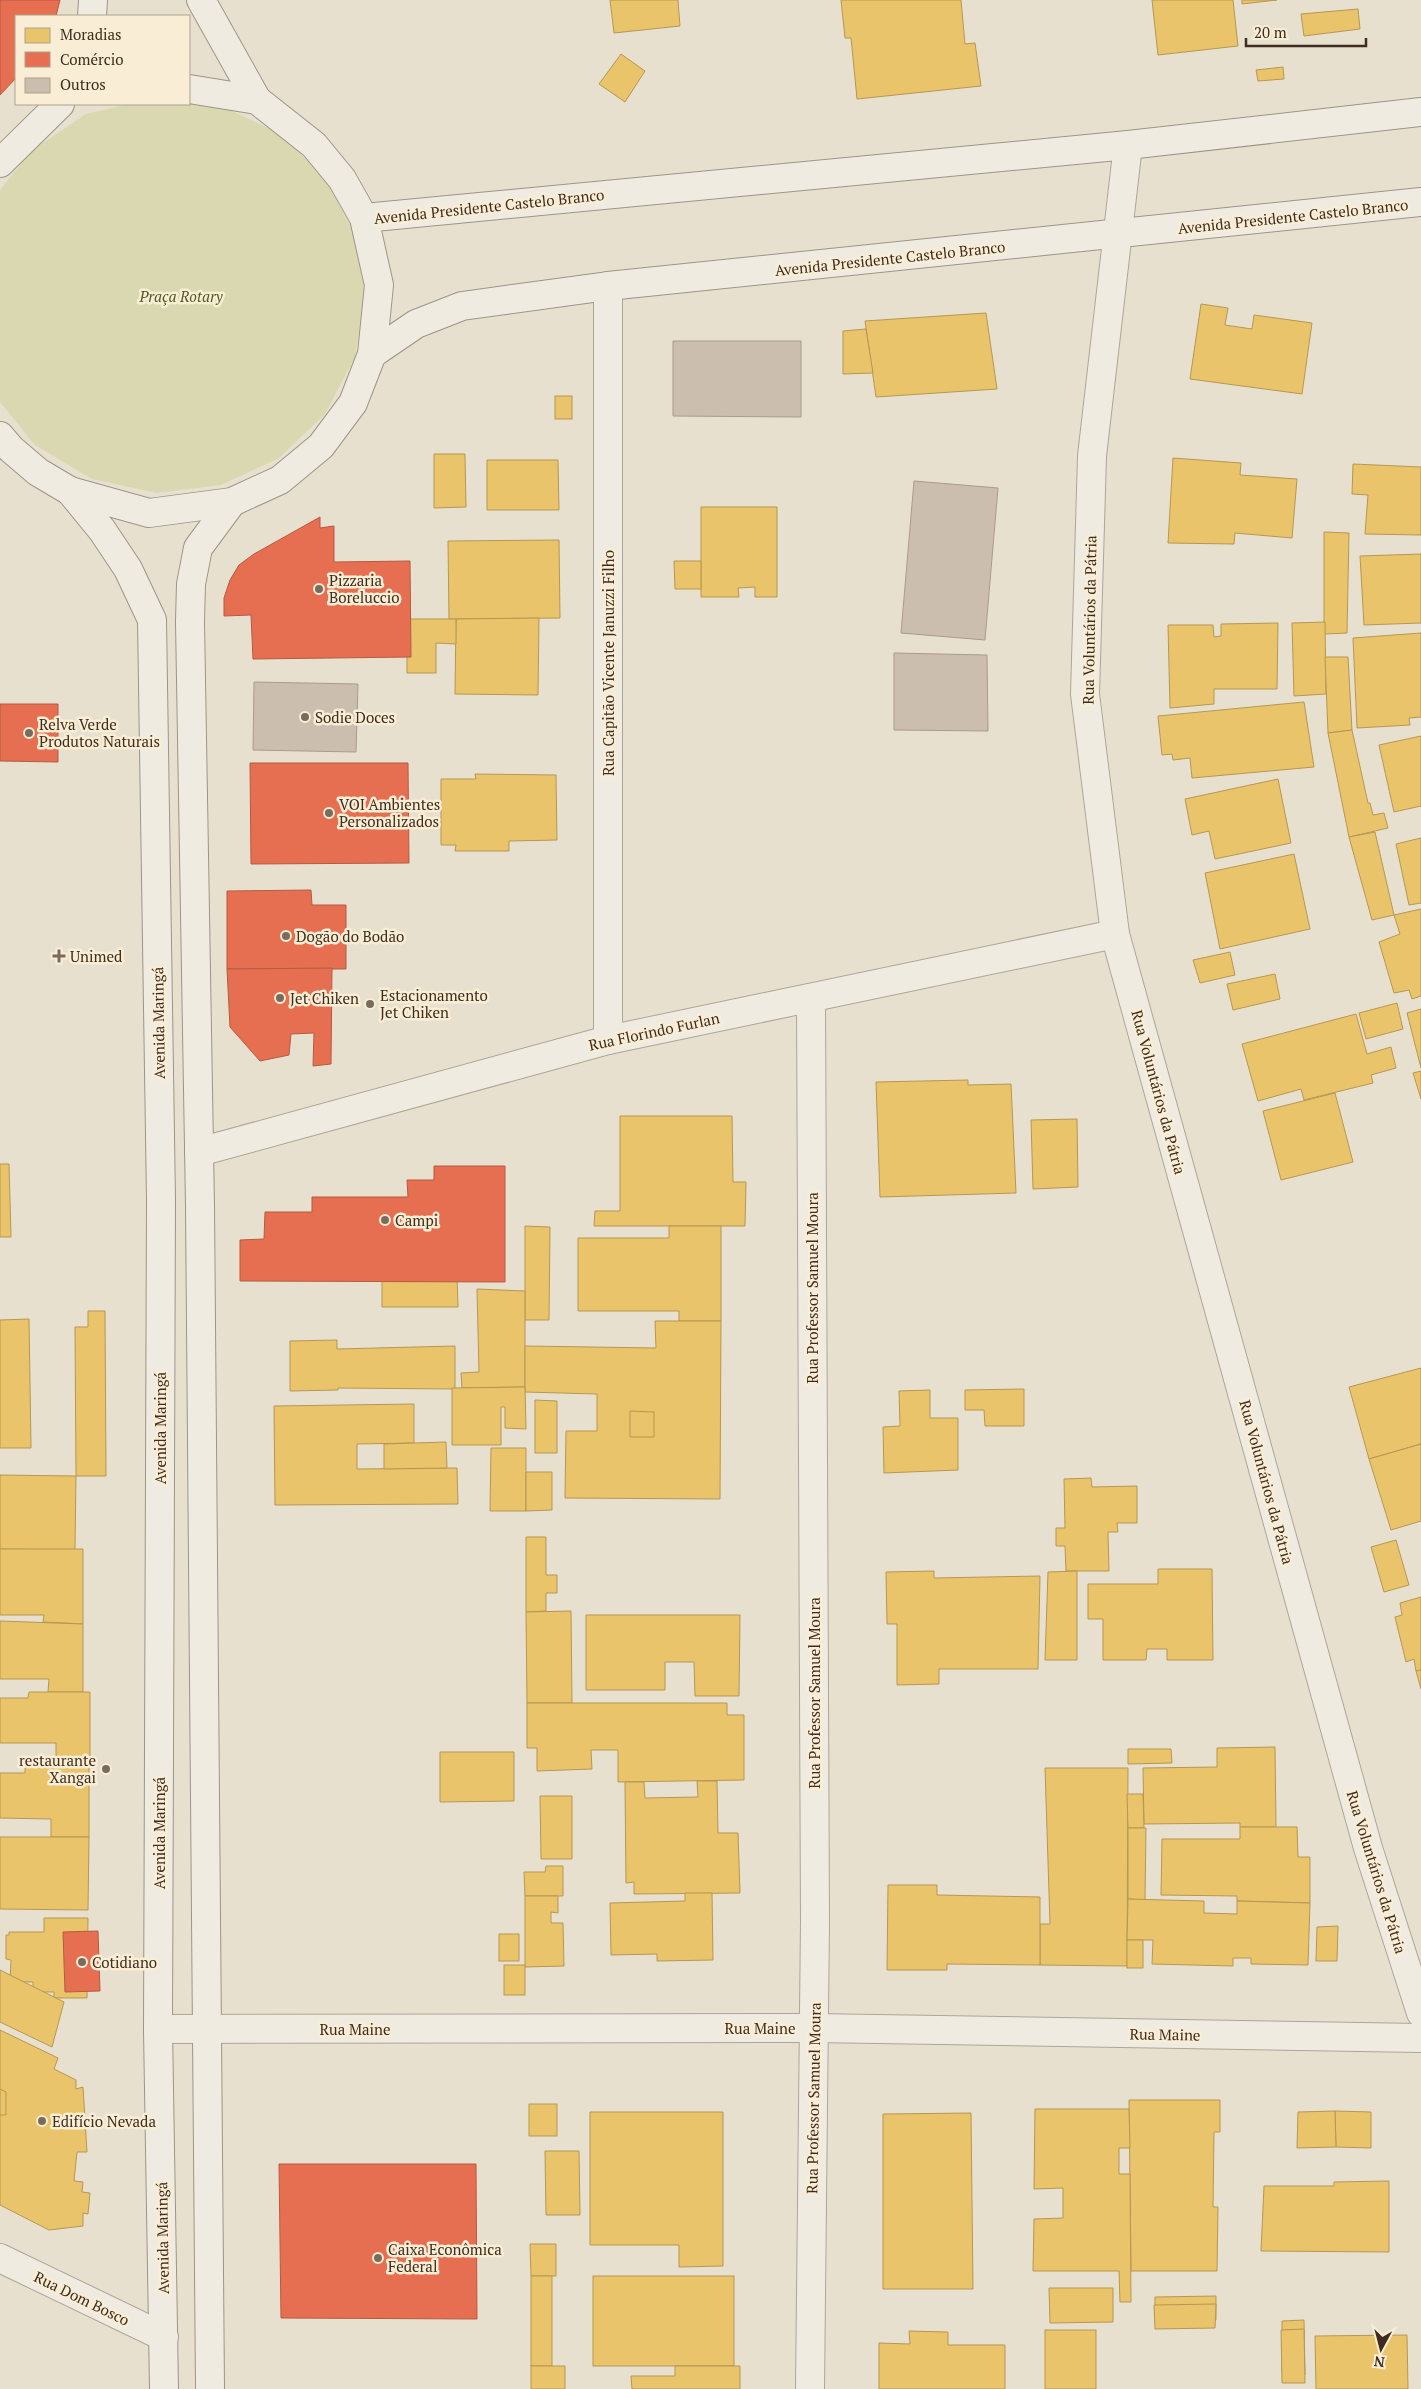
<svg xmlns="http://www.w3.org/2000/svg" width="1421" height="2389" font-family="'PT Serif',serif">
<rect width="100%" height="100%" fill="#e8e0ce"/>
<polygon fill="#d9d8b0" points="189,102 217,104 275,131 323,174 353,231 365,294 355,357 325,414 279,458 221,485 157,493 92,479 35,445 0,402 0,190 31,151 86,114 129,104 189,104"/>
<g fill="#e9c46a" stroke="#b69753">
<polygon points="610,0 678,0 680,26 614,33"/>
<polygon points="841,0 961,0 965,44 975,43 981,86 857,99 851,38 845,38"/>
<polygon points="1152,0 1233,0 1238,46 1158,55"/>
<polygon points="1242,0 1277,0 1242,4"/>
<polygon points="1358,9 1360,29 1304,36 1301,14"/>
<polygon points="621,54 645,71 625,102 599,84"/>
<polygon points="1283,67 1284,79 1258,81 1256,70"/>
<polygon points="1201,304 1228,308 1225,325 1252,329 1254,315 1312,323 1302,394 1190,379"/>
<polygon points="986,313 997,389 876,397 865,321"/>
<polygon points="866,329 873,373 843,374 843,331"/>
<rect x="555" y="396" width="17" height="23"/>
<polygon points="434,454 465,454 466,507 434,508"/>
<polygon points="1173,458 1241,463 1240,475 1297,479 1292,538 1235,533 1234,544 1168,543"/>
<polygon points="487,460 558,460 559,510 487,510"/>
<polygon points="1353,464 1421,467 1421,535 1365,534 1368,495 1352,494"/>
<polygon points="701,507 777,507 777,597 755,597 755,587 738,588 739,597 701,597"/>
<polygon points="1324,532 1349,533 1347,633 1324,634"/>
<polygon points="559,540 560,618 449,619 448,541"/>
<polygon points="1421,554 1421,623 1364,625 1360,556"/>
<polygon points="674,561 701,561 701,589 675,589"/>
<rect x="240" y="596" width="12" height="9"/>
<polygon points="539,618 538,695 455,694 456,619"/>
<polygon points="407,619 456,619 456,644 436,643 436,673 407,673"/>
<polygon points="1325,622 1326,694 1294,696 1292,623"/>
<polygon points="1278,623 1277,689 1214,689 1214,704 1170,708 1168,625 1213,625 1214,637 1221,636 1221,624"/>
<polygon points="1421,633 1421,717 1409,718 1410,725 1357,728 1353,638"/>
<polygon points="1325,657 1348,657 1352,730 1328,733"/>
<polygon points="1304,702 1314,767 1192,778 1190,758 1173,760 1172,754 1162,755 1158,716"/>
<polygon points="1352,730 1368,803 1370,803 1373,815 1384,813 1388,828 1349,837 1328,733"/>
<polygon points="1421,736 1421,806 1394,812 1379,745"/>
<polygon points="475,774 556,775 557,840 509,841 509,851 455,851 456,845 441,845 441,779 476,779"/>
<polygon points="1278,779 1291,843 1215,859 1209,831 1192,835 1185,799"/>
<polygon points="1375,832 1394,915 1372,920 1349,837"/>
<polygon points="1421,838 1421,903 1409,905 1396,844"/>
<polygon points="1294,854 1310,929 1220,949 1205,873"/>
<polygon points="1421,909 1421,996 1412,999 1409,990 1394,993 1379,942 1400,934 1394,915"/>
<polygon points="1230,952 1235,975 1200,983 1193,960"/>
<polygon points="1275,974 1280,999 1233,1010 1227,984"/>
<polygon points="1397,1003 1403,1029 1366,1039 1359,1013"/>
<polygon points="1421,1009 1421,1068 1407,1013"/>
<polygon points="1356,1014 1367,1054 1391,1047 1396,1068 1371,1075 1373,1083 1304,1100 1301,1089 1258,1101 1242,1044"/>
<polygon points="1421,1071 1421,1099 1413,1073"/>
<polygon points="968,1080 968,1085 1011,1084 1016,1193 880,1197 876,1082"/>
<polygon points="1335,1093 1353,1162 1281,1180 1263,1111"/>
<polygon points="620,1116 732,1116 733,1182 746,1182 745,1226 594,1226 595,1211 620,1211"/>
<polygon points="1077,1119 1078,1187 1033,1189 1031,1120"/>
<polygon points="0,1164 9,1164 11,1237 0,1237"/>
<polygon points="525,1226 550,1227 549,1320 525,1320"/>
<polygon points="669,1226 721,1226 721,1321 679,1321 679,1311 578,1311 578,1238 669,1238"/>
<polygon points="382,1274 457,1274 458,1307 382,1307"/>
<polygon points="477,1289 525,1291 525,1387 462,1388 461,1373 479,1372"/>
<polygon points="88,1311 105,1311 106,1476 76,1476 75,1327 88,1327"/>
<polygon points="29,1319 31,1448 0,1448 0,1320"/>
<polygon points="655,1321 721,1321 720,1499 565,1498 566,1431 597,1431 597,1394 525,1392 525,1346 656,1348"/>
<polygon points="337,1340 337,1349 455,1346 455,1389 338,1388 338,1390 290,1391 290,1341"/>
<polygon points="1421,1368 1421,1444 1369,1459 1349,1387"/>
<polygon points="525,1387 526,1429 505,1428 505,1407 501,1407 501,1445 452,1445 452,1388"/>
<polygon points="1024,1389 1024,1426 985,1426 984,1410 965,1410 965,1390"/>
<polygon points="930,1390 930,1418 958,1418 958,1470 884,1473 883,1427 900,1426 899,1391"/>
<polygon points="535,1400 557,1401 557,1453 535,1453"/>
<polygon points="414,1404 414,1443 357,1444 357,1469 457,1468 458,1504 275,1505 274,1406"/>
<polygon points="630,1411 654,1412 654,1437 630,1437"/>
<polygon points="446,1442 447,1468 384,1469 384,1444"/>
<polygon points="1421,1444 1421,1521 1391,1530 1369,1459"/>
<polygon points="491,1448 526,1448 526,1511 490,1511"/>
<polygon points="526,1472 552,1472 552,1510 526,1511"/>
<polygon points="0,1475 76,1476 75,1550 0,1549"/>
<polygon points="1091,1478 1092,1487 1137,1486 1137,1523 1117,1523 1118,1532 1108,1532 1109,1571 1066,1571 1065,1546 1056,1546 1056,1528 1065,1528 1064,1479"/>
<polygon points="526,1537 546,1537 546,1575 557,1575 557,1593 546,1593 546,1611 526,1612"/>
<polygon points="1396,1540 1409,1585 1384,1592 1371,1547"/>
<polygon points="0,1549 83,1549 83,1624 43,1622 44,1615 0,1615"/>
<polygon points="1158,1569 1212,1569 1213,1660 1167,1660 1167,1649 1147,1649 1146,1660 1103,1660 1103,1619 1088,1619 1088,1584 1158,1584"/>
<polygon points="934,1571 934,1578 1040,1576 1038,1669 939,1669 939,1684 897,1685 897,1624 887,1624 886,1572"/>
<polygon points="1077,1571 1077,1660 1045,1660 1048,1572"/>
<polygon points="1421,1597 1421,1670 1416,1671 1414,1659 1406,1662 1395,1617 1402,1615 1400,1603"/>
<polygon points="571,1611 572,1703 527,1703 526,1612"/>
<polygon points="586,1615 740,1615 739,1696 695,1696 694,1662 665,1662 665,1690 586,1690"/>
<polygon points="0,1621 83,1624 83,1692 48,1692 49,1679 0,1679"/>
<polygon points="1421,1670 1421,1689 1416,1671"/>
<polygon points="29,1692 90,1692 90,1763 56,1764 56,1743 0,1743 0,1698 28,1698"/>
<polygon points="527,1703 727,1703 727,1715 744,1715 744,1780 618,1782 618,1750 591,1750 592,1769 537,1771 537,1748 527,1748"/>
<polygon points="1275,1747 1276,1827 1240,1827 1240,1823 1144,1824 1143,1768 1217,1767 1217,1748"/>
<polygon points="1128,1749 1171,1749 1172,1763 1128,1764"/>
<polygon points="440,1752 514,1752 514,1801 440,1802"/>
<polygon points="89,1763 89,1837 51,1837 51,1819 0,1818 0,1773 25,1773 25,1765"/>
<polygon points="1045,1768 1128,1768 1127,1966 1040,1965 1040,1924 1050,1924"/>
<polygon points="697,1781 717,1781 718,1833 738,1833 740,1893 634,1894 634,1882 626,1883 625,1782 644,1782 645,1798 698,1797"/>
<polygon points="1127,1794 1143,1794 1144,1828 1128,1828"/>
<polygon points="540,1796 572,1796 572,1859 541,1859"/>
<polygon points="1240,1827 1297,1827 1298,1857 1310,1857 1310,1903 1237,1901 1237,1896 1161,1895 1162,1839 1240,1839"/>
<polygon points="1128,1828 1146,1828 1145,1900 1128,1899"/>
<polygon points="0,1837 89,1837 88,1910 0,1909"/>
<polygon points="546,1866 563,1866 563,1896 525,1896 524,1872 545,1872"/>
<polygon points="888,1885 937,1885 937,1895 1040,1897 1040,1965 947,1964 947,1970 887,1970"/>
<polygon points="685,1893 712,1893 713,1960 657,1961 657,1954 611,1955 610,1903 685,1901"/>
<polygon points="525,1896 558,1896 558,1913 551,1912 551,1923 563,1923 564,1966 525,1967"/>
<polygon points="1128,1899 1204,1901 1204,1913 1237,1914 1237,1901 1310,1903 1308,1965 1251,1964 1251,1958 1233,1958 1233,1966 1152,1964 1153,1940 1127,1940"/>
<polygon points="44,1918 88,1918 87,1998 54,1998 54,1992 33,1992 33,1982 10,1982 11,1960 6,1959 6,1935 9,1935 9,1932 44,1932"/>
<polygon points="1338,1926 1337,1961 1316,1961 1317,1927"/>
<rect x="499" y="1934" width="20" height="27"/>
<rect x="1127" y="1940" width="16" height="28"/>
<rect x="504" y="1965" width="21" height="30"/>
<polygon points="0,1970 64,2002 52,2047 0,2022"/>
<polygon points="0,2030 58,2058 54,2069 76,2080 76,2089 83,2087 87,2152 77,2152 74,2181 83,2182 82,2192 90,2193 88,2214 83,2213 83,2226 49,2230 0,2205"/>
<polygon points="0,2089 6,2092 6,2115 0,2115"/>
<polygon points="1129,2100 1220,2100 1220,2132 1214,2132 1213,2207 1218,2207 1217,2271 1131,2271"/>
<rect x="529" y="2104" width="28" height="32"/>
<polygon points="1035,2109 1129,2109 1130,2148 1119,2148 1119,2174 1130,2174 1131,2302 1120,2302 1119,2271 1033,2271 1034,2219 1063,2218 1063,2188 1034,2189"/>
<polygon points="1335,2111 1371,2112 1371,2148 1336,2147"/>
<polygon points="1335,2111 1336,2147 1297,2148 1298,2112"/>
<polygon points="590,2112 723,2112 723,2266 679,2267 679,2245 590,2245"/>
<polygon points="971,2113 973,2289 883,2289 883,2114"/>
<polygon points="545,2151 579,2151 580,2215 546,2215"/>
<polygon points="1389,2181 1389,2252 1261,2251 1264,2186 1334,2186 1334,2182"/>
<polygon points="530,2244 556,2244 556,2276 531,2276"/>
<rect x="531" y="2276" width="21" height="90"/>
<rect x="593" y="2276" width="141" height="90"/>
<polygon points="1049,2288 1113,2288 1113,2322 1050,2323"/>
<polygon points="1216,2296 1216,2320 1155,2320 1155,2297"/>
<polygon points="1216,2304 1215,2328 1155,2329 1154,2305"/>
<polygon points="1304,2320 1305,2375 1282,2371 1282,2321"/>
<polygon points="1304,2329 1305,2383 1282,2383 1281,2330"/>
<rect x="1045" y="2330" width="51" height="59"/>
<polygon points="909,2331 948,2332 948,2345 1005,2345 1005,2389 879,2389 879,2343 910,2344"/>
<polygon points="1407,2335 1408,2389 1316,2389 1315,2336"/>
<rect x="531" y="2366" width="34" height="23"/>
<polygon points="675,2366 740,2366 740,2389 632,2389 631,2376 675,2376"/>
</g>
<g fill="#e76f51" stroke="#b45b42">
<polygon points="0,0 60,0 56,16 16,16 16,78 0,95"/>
<polygon points="320,517 320,528 334,526 334,562 410,561 411,657 253,659 251,615 224,616 224,598 230,580 239,565 254,554"/>
<polygon points="0,704 58,704 58,762 0,761"/>
<polygon points="250,763 408,763 409,863 251,864"/>
<polygon points="311,890 312,905 346,905 346,969 227,969 227,891"/>
<polygon points="332,968 331,1064 313,1066 314,1033 291,1034 289,1055 260,1061 230,1027 227,969"/>
<polygon points="434,1166 505,1166 505,1282 240,1281 240,1240 264,1239 265,1212 312,1212 312,1197 408,1197 407,1180 434,1180"/>
<polygon points="98,1931 100,1991 65,1992 63,1932"/>
<polygon points="279,2164 476,2164 477,2319 281,2318"/>
</g>
<g fill="#ccbeaf" stroke="#a99b8d">
<polygon points="673,341 801,341 801,417 673,416"/>
<polygon points="914,481 998,488 985,640 901,633"/>
<polygon points="894,653 987,655 988,731 894,730"/>
<polygon points="254,682 358,684 356,752 253,750"/>
</g>
<g fill="none" stroke-linecap="round" stroke-linejoin="round">
<defs>
<g id="minor">
<polyline points="1128,145 1092,456 1085,694 1115,934 1368,1848 1421,2013"/>
<polyline points="608,1040 608,286"/>
<polyline points="199,1152 608,1040 1115,934"/>
<polyline points="158,2029 813,2028 1421,2038"/>
<polyline points="0,2258 164,2337"/>
<polyline points="810,2389 815,1921 811,998"/>
</g>
<g id="secondary">
<polyline points="201,0 257,100"/>
<polyline points="92,16 93,0"/>
<polyline points="0,163 60,104"/>
<polyline points="364,218 1128,145 1421,112"/>
<polyline points="372,354 416,324 462,306 608,286 1421,202"/>
<polyline points="0,436 11,449 38,472 70,491 149,513 232,502 280,480 321,446 353,403 372,354 379,285 364,218 342,179 314,145 257,100 189,89"/>
<polyline points="70,491 102,530 128,569 152,620 161,1200 158,2029 164,2389"/>
<polyline points="210,2389 200,1206 190,621 191,584 198,548 232,502"/>
</g>
</defs>
<use href="#minor" stroke="#ada597" stroke-width="30"/>
<use href="#secondary" stroke="#9d9487" stroke-width="30"/>
<use href="#minor" stroke="#f0ebe1" stroke-width="28"/>
<use href="#secondary" stroke="#f0ebe1" stroke-width="28"/>
</g>
<g fill="#7a6c5c" stroke="#f9eed5" stroke-width="2">
<circle cx="319" cy="589" r="5"/>
<circle cx="305" cy="717" r="5"/>
<circle cx="29" cy="733" r="5"/>
<circle cx="329" cy="813" r="5"/>
<circle cx="286" cy="936" r="5"/>
<path d="M56.5 948.5h5v5h5v5h-5v5h-5v-5h-5v-5h5z"/>
<circle cx="280" cy="998" r="5"/>
<circle cx="370" cy="1004" r="5"/>
<circle cx="385" cy="1220" r="5"/>
<circle cx="106" cy="1769" r="5"/>
<circle cx="82" cy="1962" r="5"/>
<circle cx="42" cy="2121" r="5"/>
<circle cx="378" cy="2258" r="5"/>
</g>
<g text-anchor="middle" dominant-baseline="central" stroke-width="5" stroke-linejoin="round" paint-order="stroke">
<g font-size="15" fill="#3e2d1e" stroke="#f9eed5">
<text transform="translate(489 206) rotate(-6)">Avenida Presidente Castelo Branco</text>
<text transform="translate(1293 216) rotate(-6)">Avenida Presidente Castelo Branco</text>
<text transform="translate(890 258) rotate(-6)">Avenida Presidente Castelo Branco</text>
<text transform="translate(1089 620) rotate(-89)">Rua Voluntários da Pátria</text>
<text transform="translate(608 663) rotate(-90)">Rua Capitão Vicente Januzzi Filho</text>
<text transform="translate(158 1023) rotate(-91)">Avenida Maringá</text>
<text transform="translate(654 1031) rotate(-12)">Rua Florindo Furlan</text>
<text transform="translate(1159 1092) rotate(75)">Rua Voluntários da Pátria</text>
<text transform="translate(812 1288) rotate(-90)">Rua Professor Samuel Moura</text>
<text transform="translate(160 1428) rotate(-90)">Avenida Maringá</text>
<text transform="translate(1267 1482) rotate(75)">Rua Voluntários da Pátria</text>
<text transform="translate(814 1693) rotate(-90)">Rua Professor Samuel Moura</text>
<text transform="translate(159 1833) rotate(-90)">Avenida Maringá</text>
<text transform="translate(1377 1872) rotate(73)">Rua Voluntários da Pátria</text>
<text x="760" y="2028">Rua Maine</text>
<text x="355" y="2029">Rua Maine</text>
<text transform="translate(1165 2034) rotate(1)">Rua Maine</text>
<text transform="translate(813 2098) rotate(-89)">Rua Professor Samuel Moura</text>
<text transform="translate(162 2238) rotate(-91)">Avenida Maringá</text>
<text transform="translate(82 2298) rotate(26)">Rua Dom Bosco</text>
</g>
<g font-size="15" font-style="italic" fill="#4f5c22" stroke="#f9eed5">
<text x="181" y="296">Praça Rotary</text>
</g>
<g font-size="15" fill="#3e2d1e" stroke="#f9eed5" text-anchor="start">
<text x="329" y="580">Pizzaria<tspan x="329" dy="17">Boreluccio</tspan></text>
<text x="315" y="717">Sodie Doces</text>
<text x="39" y="724">Relva Verde<tspan x="39" dy="17">Produtos Naturais</tspan></text>
<text x="339" y="804">VOI Ambientes<tspan x="339" dy="17">Personalizados</tspan></text>
<text x="296" y="936">Dogão do Bodão</text>
<text x="70" y="956">Unimed</text>
<text x="380" y="995">Estacionamento<tspan x="380" dy="17">Jet Chiken</tspan></text>
<text x="290" y="998">Jet Chiken</text>
<text x="395" y="1220">Campi</text>
<text x="96" y="1760" text-anchor="end">restaurante<tspan x="96" dy="17">Xangai</tspan></text>
<text x="92" y="1962">Cotidiano</text>
<text x="52" y="2121">Edifício Nevada</text>
<text x="388" y="2249">Caixa Econômica<tspan x="388" dy="17">Federal</tspan></text>
</g>
</g>
<rect x="15" y="15" width="175" height="90" fill="#f9eed5" stroke="#aea18c"/>
<rect x="25" y="28" width="25" height="15" fill="#e9c46a" stroke="#aea18c"/>
<text x="60" y="40" font-size="15" fill="#3e2d1e">Moradias</text>
<rect x="25" y="52" width="25" height="15" fill="#e76f51" stroke="#aea18c"/>
<text x="60" y="65" font-size="15" fill="#3e2d1e">Comércio</text>
<rect x="25" y="78" width="25" height="15" fill="#ccbeaf" stroke="#aea18c"/>
<text x="60" y="90" font-size="15" fill="#3e2d1e">Outros</text>
<g transform="translate(1381 2349) rotate(187)" stroke="#f9eed5" stroke-width="4" paint-order="stroke">
<path d="M0-4L9 19L0 12L-9 19Z" fill="#3e2d1e"/>
<text y="-8" font-size="14" font-weight="bold" text-anchor="middle" fill="#3e2d1e">N</text>
</g>
<path d="M1246 38v8h120v-8" fill="none" stroke="#3e2d1e" stroke-width="2.5"/>
<text x="1254" y="38" font-size="15" fill="#3e2d1e" stroke="#f9eed5" stroke-width="4" paint-order="stroke">20 m</text>
</svg>
